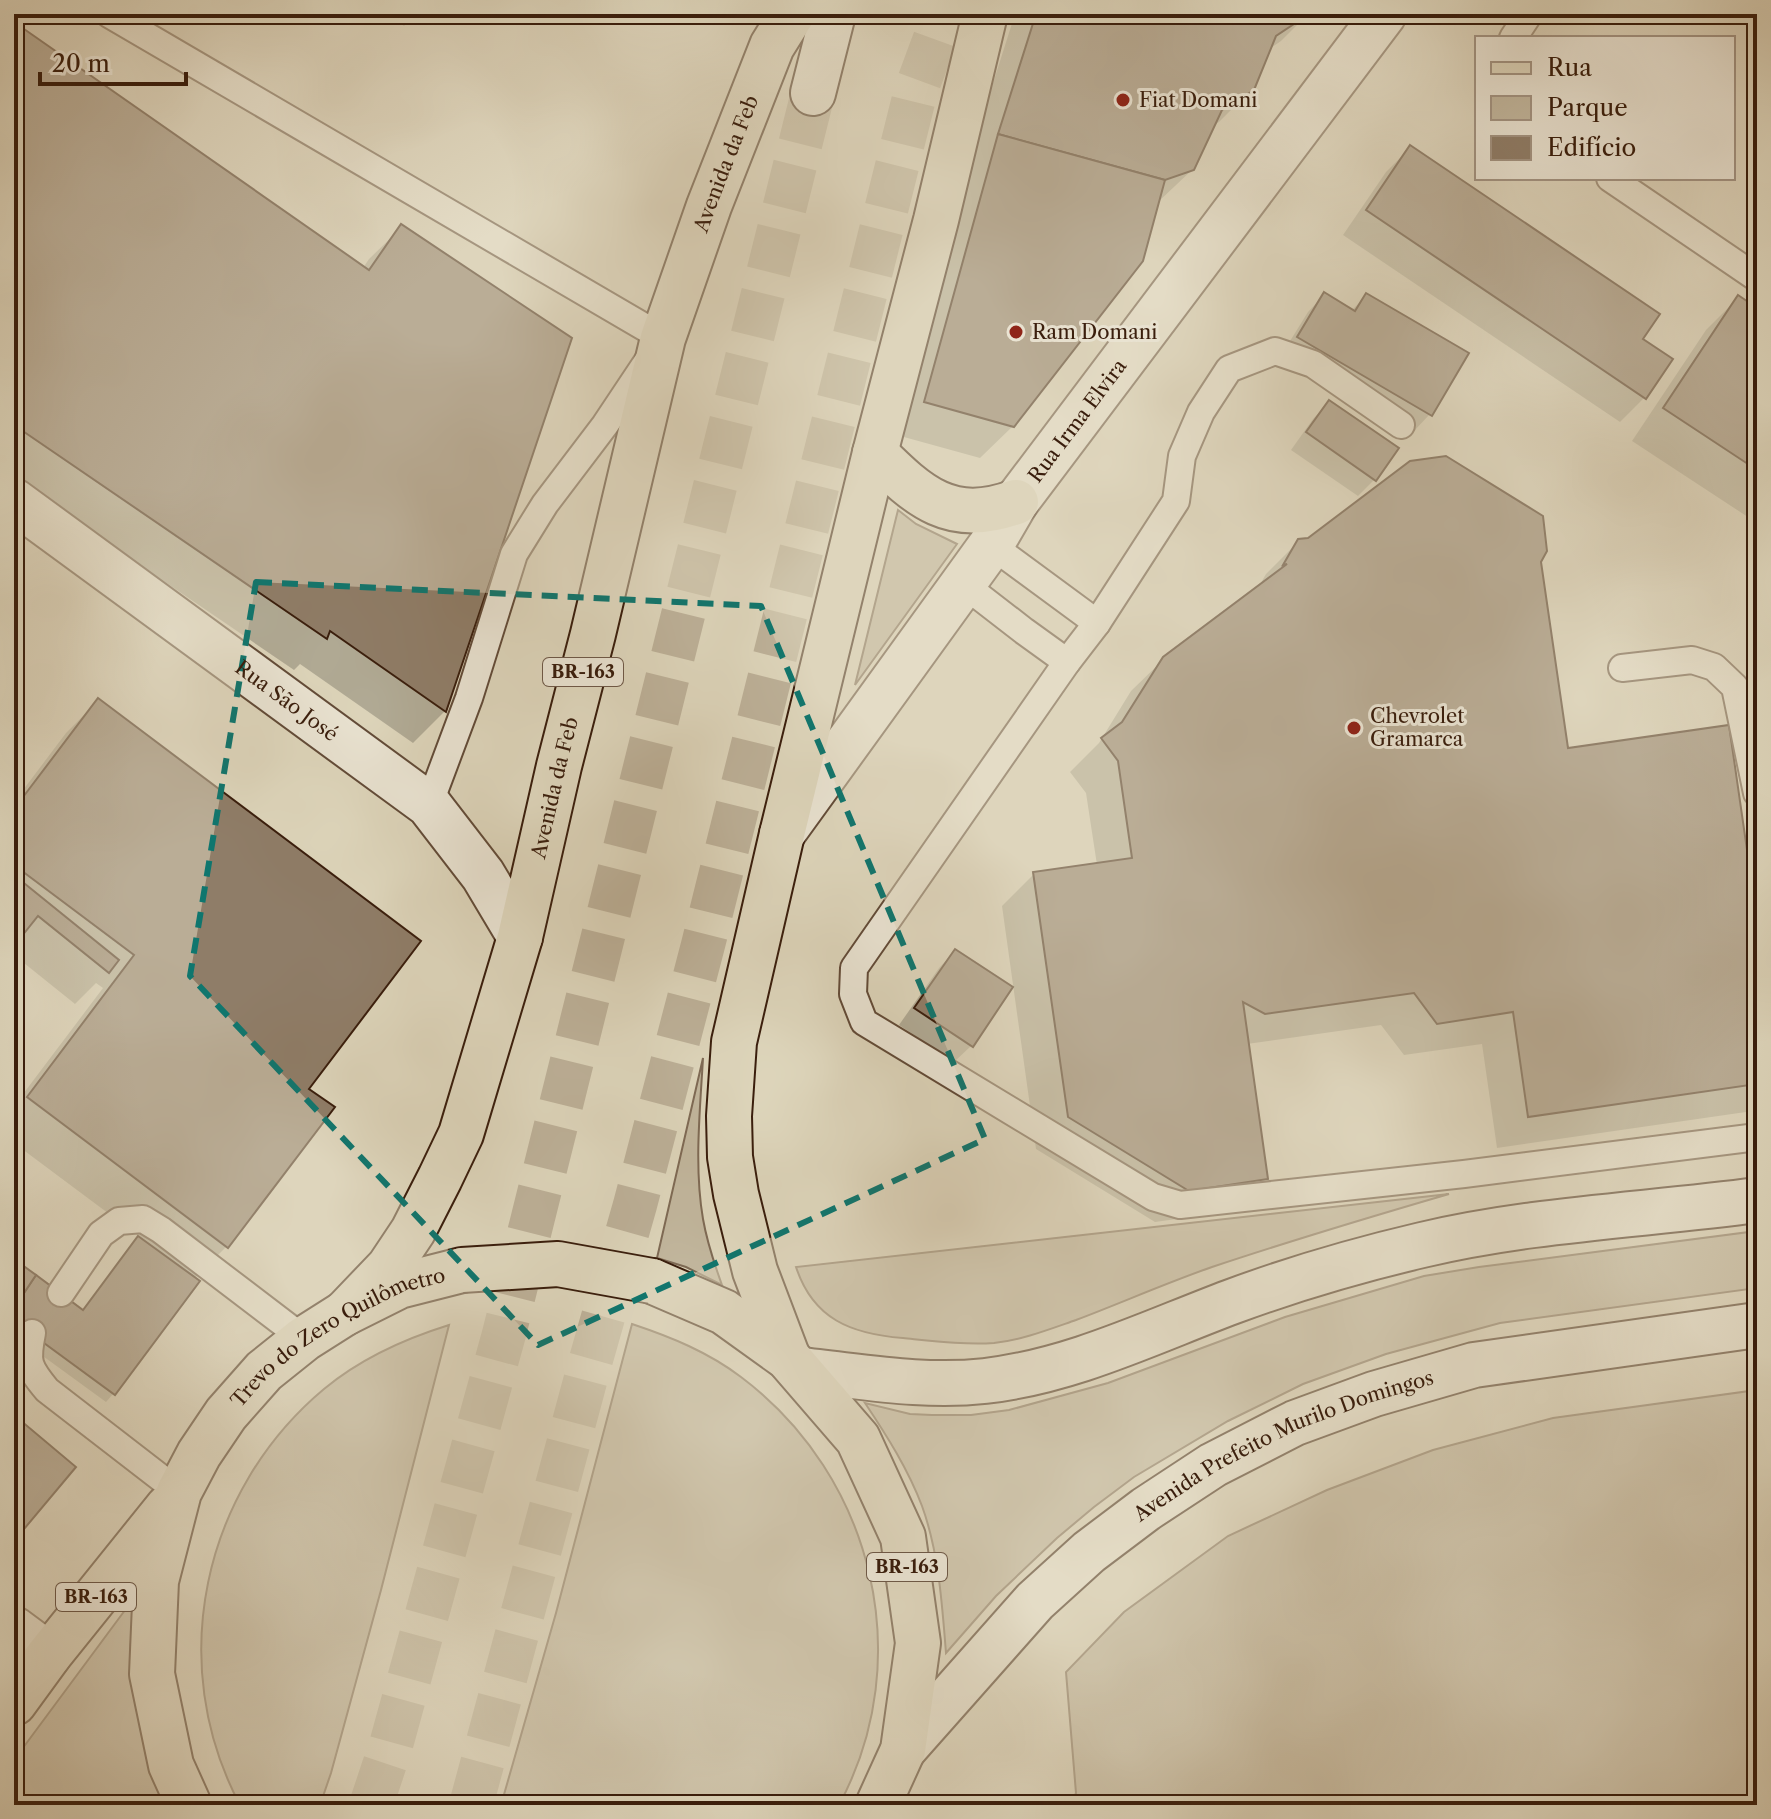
<svg xmlns="http://www.w3.org/2000/svg" width="1771" height="1819" font-family="'Libre Caslon Text',serif">
<rect width="100%" height="100%" fill="#ded6bc"/>
<filter id="stains"><feTurbulence type="fractalNoise" baseFrequency=".0025" numOctaves="4"/><feColorMatrix values="0 0 0 0 .2 0 0 0 0 .09 0 0 0 0 .02 0 0 0 .5 -.17"/></filter>
<radialGradient id="worn" r=".72"><stop offset=".6" stop-color="#630" stop-opacity="0"/><stop offset="1" stop-color="#630" stop-opacity=".3"/></radialGradient>
<g fill="#c2b79e" stroke="#7e6a55" stroke-width="2">
<polygon points="898,510 916,524 957,544 855,685"/>
<path d="M703,1058c-3,53 -9,109 0,161 4,23 11,44 19,66l-36,-18 -29,-9z"/>
<path d="M1449,1194c-79,23 -159,47 -237,73 -46,16 -91,36 -136,53 -26,9 -54,20 -82,23 -29,2 -61,-2 -91,-5 -52,-4 -90,-19 -107,-71z"/>
<path d="M1757,1231v57l-257,35 -114,31 -83,30 -75,37 -94,56 -40,30 -37,31 -61,58 -50,57c-4,-49 -7,-100 -24,-147 -14,-37 -35,-70 -57,-103l45,11 22,1h39l38,-5 99,-27 177,-66 139,-41 55,-9z"/>
<path d="M632,1324c39,13 76,28 109,53 132,99 177,281 98,428h-338l55,-192z"/>
<path d="M449,1325l-68,265 -50,183 -11,32h-80c-75,-141 -38,-314 84,-416 36,-30 80,-50 125,-64z"/>
<polygon points="1757,1390 1757,1805 1071,1805 1076,1793 1066,1672 1124,1612 1228,1536 1327,1490 1433,1450 1553,1418"/>
<polygon points="134,1598 130,1654 135,1695 167,1805 14,1805 14,1760"/>
</g>
<g fill="#0003">
<polygon points="388,14 417,14 404,26"/>
<polygon points="1015,14 1308,14 1281,41 1268,50 1252,89 1219,122 1212,126 1193,169 1157,203 1013,426 980,458 893,434 966,168"/>
<polygon points="14,25 363,268 369,259 402,227 445,711 413,743 300,664 294,670 14,479"/>
<polygon points="1410,148 1640,339 1645,397 1620,422 1343,235 1386,172"/>
<polygon points="1324,295 1351,311 1366,296 1430,414 1414,431 1282,354 1308,312"/>
<polygon points="1738,298 1757,310 1757,523 1632,441 1706,330"/>
<polygon points="1329,402 1374,480 1358,496 1291,450 1313,419"/>
<polygon points="1299,541 1539,562 1566,750 1757,933 1757,1101 1746,1112 1497,1148 1482,1044 1404,1055 1381,1025 1247,1044 1266,1179 1234,1211 1155,1222 1036,1149 1002,906 1034,874 1097,865 1086,793 1070,772 1099,743 1131,691 1165,658 1258,588 1266,574"/>
<polygon points="98,701 306,1089 227,1246 194,1279 113,1394 106,1402 14,1335 14,1261 82,1311 140,1237 14,1143 14,1106 103,988 96,983 75,1004 14,955 14,802 66,733"/>
<polygon points="955,951 971,1046 954,1062 899,1025 939,968"/>
</g>
<g fill="#8f7d68" stroke="#391d0c" stroke-width="2">
<polygon points="1036,14 1309,14 1276,36 1254,90 1222,110 1194,170 1165,180 998,134"/>
<polygon points="14,22 369,270 401,224 572,338 446,712 330,631 327,639 14,425"/>
<polygon points="998,134 1165,180 1143,261 1014,427 924,402"/>
<polygon points="1410,145 1660,314 1643,339 1673,359 1646,399 1366,210"/>
<polygon points="1324,292 1355,311 1366,293 1469,353 1432,416 1297,337"/>
<polygon points="1738,295 1757,308 1757,470 1663,408"/>
<polygon points="1329,400 1399,448 1376,481 1306,432"/>
<polygon points="1446,456 1543,516 1547,551 1541,562 1568,748 1729,725 1757,919 1757,1084 1528,1117 1513,1012 1437,1024 1414,993 1265,1014 1243,1002 1268,1179 1189,1191 1068,1117 1033,872 1132,858 1118,761 1101,738 1122,722 1163,657 1287,564 1283,565 1298,539 1308,538 1410,461"/>
<polygon points="98,698 421,941 309,1089 335,1107 228,1248 27,1097 134,955 14,865 14,809"/>
<polygon points="14,875 119,960 109,973 38,916 14,946"/>
<polygon points="955,949 1013,987 973,1047 914,1008"/>
<polygon points="138,1236 200,1281 115,1395 14,1321 14,1308 36,1275 83,1310"/>
<polygon points="14,1259 36,1275 14,1308"/>
<polygon points="14,1415 76,1467 14,1541"/>
</g>
<g fill="none" stroke-linecap="round" stroke-linejoin="round">
<g stroke="#bdb199" stroke-width="44" stroke-dasharray="44 22" stroke-linecap="butt">
<polyline points="371,1805 391,1745 504,1334 813,93"/>
<polyline points="471,1805 590,1363 635,1205 703,945 916,90 944,14"/>
</g>
<defs>
<g id="lane">
<polyline points="109,14 663,338 605,425 545,504 514,554 469,698 429,805"/>
<polyline points="1513,38 1529,14"/>
<polyline points="1610,178 1757,278"/>
<polyline points="1401,425 1313,364 1275,351 1229,369 1201,412 1182,456 1176,501 1097,623 1067,662 854,968 853,994 864,1022 1153,1197 1180,1205 1464,1174 1757,1137"/>
<polyline points="991,545 1097,623"/>
<polyline points="962,583 1024,631 1067,662"/>
<polyline points="1622,668 1692,660 1714,667 1735,687 1757,793"/>
<polyline points="61,1293 101,1234 119,1221 143,1219 161,1230 304,1339"/>
<path d="M32,1333c-6,29 -4,34 15,57l132,102"/>
</g>
<g id="street">
<path id="s1" d="M14,501l415,304 54,70 37,62"/>
<path id="s2" d="M782,834l209,-289 25,-43 368,-488"/>
<polyline points="14,1629 49,1655"/>
</g>
<g id="secondary">
<polyline points="813,93 833,14"/>
<path d="M799,1370c62,6 123,18 186,11 87,-10 166,-49 246,-79 62,-23 127,-42 191,-57 110,-26 223,-30 335,-45"/>
<path id="s3" d="M903,1750l132,-149 54,-49 57,-43 67,-44 82,-42 79,-29 100,-29 283,-40"/>
</g>
<g id="primary">
<path d="M875,453c44,44 76,73 141,49"/>
<polyline points="652,1281 724,1312 788,1358 858,1439 903,1537 918,1643 903,1750 878,1805"/>
<path id="s4" d="M345,1313l44,-46 24,-36 27,-53 21,-44 59,-197 39,-171 34,-132 70,-296 46,-132 63,-160 20,-32"/>
<polyline points="788,1358 755,1271 736,1194 730,1157 729,1116 734,1042 782,834 875,453 936,220 985,14"/>
<polyline points="14,1703 49,1655 168,1507"/>
<path id="s5" d="M189,1805l-18,-40 -19,-91 4,-93 23,-89 20,-38 27,-40 38,-43 40,-32 41,-26 54,-27 63,-16"/>
</g>
</defs>
<use href="#lane" stroke="#624b38" stroke-width="30"/>
<use href="#street" stroke="#624b38" stroke-width="48"/>
<use href="#secondary" stroke="#391d0c" stroke-width="48"/>
<use href="#primary" stroke="#391d0c" stroke-width="48"/>
<use href="#lane" stroke="#eae4d3" stroke-width="26"/>
<use href="#street" stroke="#eae4d3" stroke-width="44"/>
<use href="#secondary" stroke="#eae4d3" stroke-width="44"/>
<use href="#primary" stroke="#ded6bc" stroke-width="44"/>
<defs>
<polyline id="primary-bridge" points="462,1270 558,1264 652,1281"/>
</defs>
<use href="#primary-bridge" stroke="#391d0c" stroke-width="48" stroke-linecap="butt"/>
<use href="#primary-bridge" stroke="#ded6bc" stroke-width="44"/>
</g>
<path d="M0 0H1771V1819H0ZM256,582l505,24 224,533 -447,206 -348,-369z" fill="#ded6bc" fill-opacity=".55" fill-rule="evenodd"/>
<path fill="none" stroke="#0f766e" stroke-width="6" stroke-dasharray="16 10" stroke-linejoin="round" d="M256,582l505,24 224,533 -447,206 -348,-369z"/>
<g fill="#8f2418" stroke="#eae4d3" stroke-width="3">
<circle cx="1123" cy="100" r="8"/>
<circle cx="1016" cy="332" r="8"/>
<circle cx="1354" cy="728" r="8"/>
</g>
<g text-anchor="middle" dominant-baseline="central" stroke-width="6" stroke-linejoin="round" paint-order="stroke">
<g fill="#eae4d3" stroke="#6e5948" stroke-width="2">
<rect x="543" y="658" width="80" height="28" rx="6"/>
<rect x="867" y="1553" width="80" height="28" rx="6"/>
<rect x="56" y="1583" width="80" height="28" rx="6"/>
</g>
<g font-size="18" font-weight="bold" fill="#391d0c">
<text x="583" y="672">BR-163</text>
<text x="907" y="1567">BR-163</text>
<text x="96" y="1597">BR-163</text>
</g>
<g font-size="20" fill="#391d0c" stroke="#eae4d3" text-anchor="start">
<text x="1139" y="100">Fiat Domani</text>
<text x="1032" y="332">Ram Domani</text>
<text x="1370" y="716">Chevrolet<tspan x="1370" dy="23">Gramarca</tspan></text>
</g>
<g font-size="20" fill="#391d0c" stroke="#eae4d3">
<text stroke="none"><textPath href="#s4" startOffset="1222">Avenida da Feb</textPath></text>
<text stroke="none"><textPath href="#s2" startOffset="508">Rua Irma Elvira</textPath></text>
<text stroke="none"><textPath href="#s1" startOffset="338">Rua São José</textPath></text>
<text stroke="none"><textPath href="#s4" startOffset="574">Avenida da Feb</textPath></text>
<text stroke="none"><textPath href="#s5" startOffset="552">Trevo do Zero Quilômetro</textPath></text>
<text stroke="none"><textPath href="#s3" startOffset="496">Avenida Prefeito Murilo Domingos</textPath></text>
</g>
</g>
<rect width="1771" height="1819" fill="none" stroke="#ded6bc" stroke-width="48"/>
<rect x="16" y="16" width="1739" height="1787" fill="none" stroke="#391d0c" stroke-width="4"/>
<rect x="24" y="24" width="1723" height="1771" fill="none" stroke="#391d0c" stroke-width="2"/>
<rect x="1475" y="36" width="260" height="144" fill="#eae4d3" stroke="#a39483" stroke-width="2"/>
<rect x="1491" y="62" width="40" height="12" fill="#ded6bc" stroke="#a39483" stroke-width="2"/>
<text x="1547" y="76" font-size="24" fill="#391d0c">Rua</text>
<rect x="1491" y="96" width="40" height="24" fill="#c2b79e" stroke="#a39483" stroke-width="2"/>
<text x="1547" y="116" font-size="24" fill="#391d0c">Parque</text>
<rect x="1491" y="136" width="40" height="24" fill="#8f7d68" stroke="#a39483" stroke-width="2"/>
<text x="1547" y="156" font-size="24" fill="#391d0c">Edifício</text>
<path d="M40 72v12h146v-12" fill="none" stroke="#391d0c" stroke-width="4"/>
<text x="52" y="72" font-size="24" fill="#391d0c" stroke="#eae4d3" stroke-width="6" paint-order="stroke">20 m</text>
<rect width="100%" height="100%" filter="url(#stains)"/>
<rect width="100%" height="100%" fill="url(#worn)"/>
</svg>
